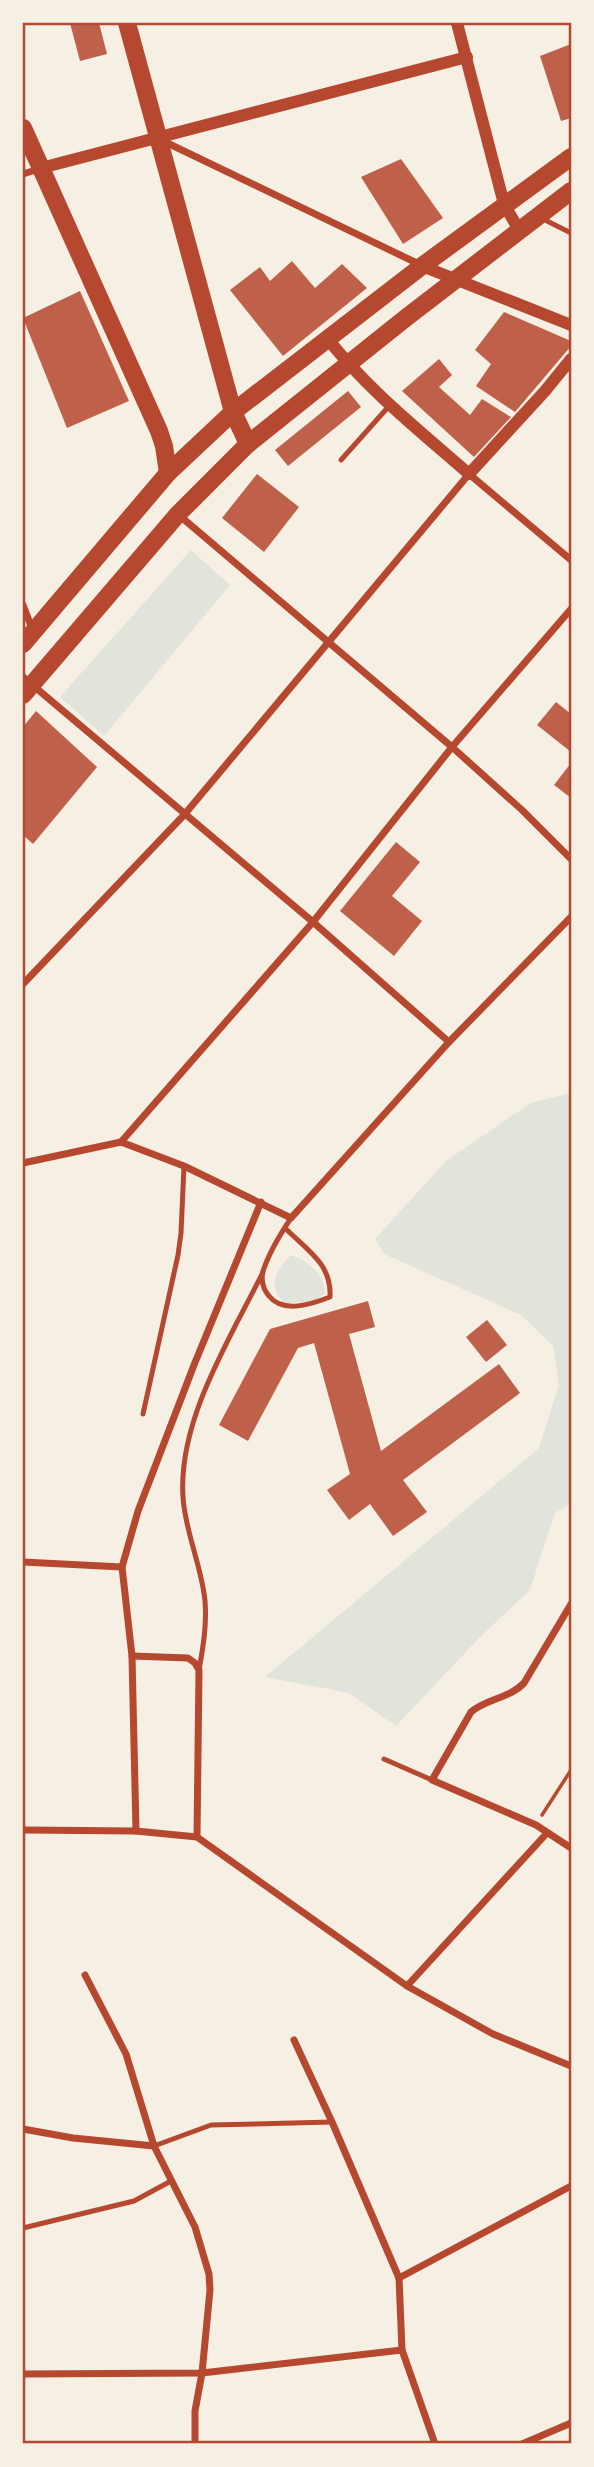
<svg xmlns="http://www.w3.org/2000/svg" width="594" height="2467" font-family="'PT Sans Narrow',sans-serif">
<rect width="100%" height="100%" fill="#f6efe4"/>
<g fill="#e2e4dc">
<polygon points="191,550 230,585 104,736 60,697"/>
<polygon points="571,1093 571,1503 555,1513 530,1590 480,1637 396,1726 349,1693 265,1677 539,1448 559,1384 553,1346 521,1315 384,1254 375,1239 447,1160 531,1103"/>
<path d="M291,1255c16,5 35,21 34,39l-14,8 -26,1c-19,-16 -9,-33 6,-48z"/>
</g>
<g fill="#bf614a">
<polygon points="70,23 99,23 107,54 80,61"/>
<polygon points="571,44 571,118 561,121 540,56"/>
<polygon points="401,159 443,218 403,244 361,177"/>
<polygon points="292,261 315,288 342,264 367,288 283,356 230,290 260,267 270,281"/>
<polygon points="80,291 129,401 67,428 23,318"/>
<polygon points="504,312 571,341 571,346 515,412 476,386 491,364 475,350"/>
<polygon points="439,359 452,375 439,387 470,415 482,399 511,417 474,457 402,391"/>
<polygon points="348,391 361,407 288,466 275,450"/>
<polygon points="257,474 299,507 264,552 222,518"/>
<polygon points="556,702 571,714 571,752 537,725"/>
<polygon points="36,711 97,767 33,844 23,835 23,727"/>
<polygon points="571,763 571,798 554,785"/>
<polygon points="396,842 420,862 392,896 422,921 394,956 340,911"/>
<polygon points="368,1301 375,1327 349,1334 381,1451 499,1364 520,1393 403,1480 427,1512 393,1536 370,1504 349,1520 327,1490 350,1474 314,1343 298,1348 248,1441 219,1425 270,1329"/>
<polygon points="487,1320 507,1345 486,1362 466,1337"/>
</g>
<g fill="none" stroke-linecap="round" stroke-linejoin="round">
<polyline stroke="#b5482f" stroke-width="3.5" points="542,1815 571,1770"/>
<g stroke="#b5482f" stroke-width="5">
<polyline points="543,219 571,233"/>
<polyline points="341,460 390,405"/>
<path d="M285,1228c22,22 47,36 45,69 -18,7 -47,17 -61,-1 -6,-7 -8,-16 -6,-25 6,-18 18,-38 28,-53"/>
<polyline points="143,1414 178,1255 181,1233 184,1166"/>
<path d="M199,1670c4,-22 8,-46 6,-69 -3,-34 -20,-69 -22,-104 -5,-77 47,-158 80,-225"/>
<polyline points="384,1759 432,1780"/>
<polyline points="154,2146 211,2125 332,2122"/>
<polyline points="23,2228 134,2201 171,2181"/>
</g>
<g stroke="#b5482f" stroke-width="7">
<polyline points="161,140 421,265"/>
<polyline points="23,174 39,169"/>
<polyline points="180,516 452,747 522,810 571,859"/>
<polyline points="23,605 33,631"/>
<polyline points="23,677 313,922 449,1042"/>
<polyline points="23,984 184,815 469,474 571,560"/>
<polyline points="121,1142 313,922 452,747 571,609"/>
<polyline points="23,1163 121,1142 184,1166 291,1218 449,1042 571,917"/>
<polyline points="23,1562 122,1567"/>
<path d="M571,1604l-47,79c-14,15 -38,16 -53,29l-39,68 104,45 35,23"/>
<polyline points="132,1656 188,1658 195,1663 199,1670 197,1837"/>
<polyline points="23,1830 136,1831 197,1837 407,1986 493,2034 571,2066"/>
<polyline points="136,1831 132,1656 122,1567 138,1511 194,1365 261,1202"/>
<polyline points="85,1975 126,2054 154,2146 195,2227 209,2274 210,2290 202,2373 195,2411 195,2444"/>
<polyline points="407,1986 547,1833"/>
<polyline points="294,2040 332,2122 399,2278 402,2350 435,2444"/>
<polyline points="23,2129 73,2138 154,2146"/>
<polyline points="399,2278 571,2186"/>
<polyline points="23,2374 202,2373 402,2350"/>
<polyline points="522,2444 571,2423"/>
</g>
<g stroke="#b5482f" stroke-width="12">
<polyline points="457,23 504,204 519,230"/>
<polyline points="41,168 467,57"/>
<polyline points="422,266 571,325"/>
<path d="M327,338c41,52 93,93 142,136l76,-83 26,-32"/>
</g>
<g stroke="#b5482f" stroke-width="18">
<polyline points="127,23 233,412 248,444"/>
<polyline points="23,128 159,431 164,446 168,473"/>
<polyline points="23,644 168,473 233,412 422,266 571,157"/>
<polyline points="23,695 178,514 248,444 407,317 571,191"/>
</g>
</g>
<rect width="594" height="2467" fill="none" stroke="#f6efe4" stroke-width="49"/>
<rect x="24" y="24" width="546" height="2418" fill="none" stroke="#b5482f" stroke-width="2.5"/>
</svg>
